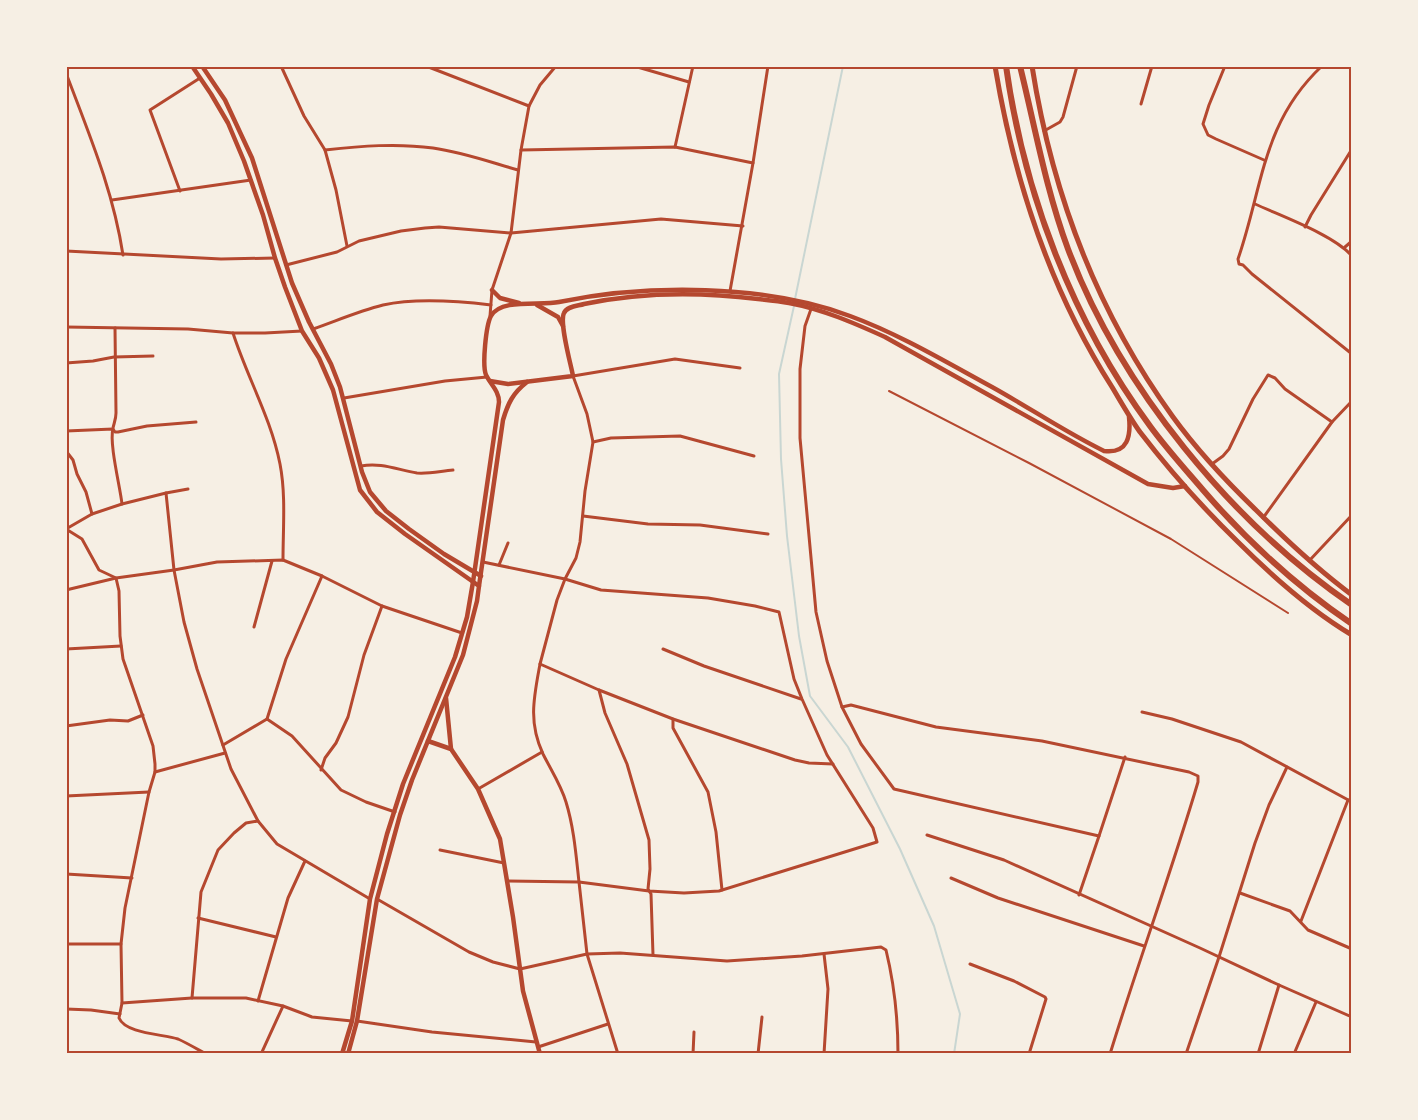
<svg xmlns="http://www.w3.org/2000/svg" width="1418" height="1120" font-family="'Sofia Sans Condensed',sans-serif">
<rect width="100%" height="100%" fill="#f6efe4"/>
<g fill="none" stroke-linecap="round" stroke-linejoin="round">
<g stroke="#c9d6d2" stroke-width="2">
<polyline points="795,299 843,66"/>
<polyline points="794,306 779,374 781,459 787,536 799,636 810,696 848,747 900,849 934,926 960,1014 954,1054"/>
</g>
<polyline stroke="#b5482f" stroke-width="2" points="889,391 1029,463 1171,539 1288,613"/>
<g stroke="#b5482f" stroke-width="3">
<polyline points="281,66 304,116 325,150 336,190 347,246"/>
<polyline points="426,66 529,106"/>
<polyline points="634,66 689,82"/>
<polyline points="1225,66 1209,105 1203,124 1208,135 1216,139 1264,160"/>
<path d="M1322,66c-60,56 -59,121 -84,193l1,5 4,1 9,9 100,80"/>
<path d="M66,73c23,61 47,117 57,182"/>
<polyline points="1141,104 1152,66"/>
<polyline points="1044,131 1060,122 1063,117 1077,66"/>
<polyline points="675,147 693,66"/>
<path d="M325,150c36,-4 72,-7 108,-2 29,4 57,14 85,22"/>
<polyline points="521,150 675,147 753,163"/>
<polyline points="180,191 150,110 200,78"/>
<polyline points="112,200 251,180"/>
<path d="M1255,204c26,12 79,31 97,52"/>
<polyline points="1305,227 1311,215 1352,149"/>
<polyline points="1345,247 1352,241"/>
<polyline points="66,251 221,259 275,258"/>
<polyline points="286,265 337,252 359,241 401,231 425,228 439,227 511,233 661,219 743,226"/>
<polyline points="730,291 753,163 768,66"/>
<polyline points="811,309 805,326 800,369 800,438 816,612 827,661 842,707 861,744 894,789 1099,836 1079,895"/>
<polyline points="490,316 492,290 511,233 521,150 529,106 540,85 556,66"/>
<polyline points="66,327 188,329 233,333 265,333 302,331"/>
<path d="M115,328l1,85c0,6 -2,10 -3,15 -4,16 7,58 9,76"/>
<path d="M313,329c23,-8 46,-18 70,-24 32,-7 75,-4 108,0"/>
<path d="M233,333c14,44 38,85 47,131 6,31 3,64 3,96"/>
<polyline points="66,363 93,361 114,357 153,356"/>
<polyline points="344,398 445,381 487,377"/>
<polyline points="66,431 113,429 115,432 118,432 147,426 196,422"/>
<polyline points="593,442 611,438 680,436 754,456"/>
<polyline points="66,451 73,460 77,474 86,492 92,514 66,529"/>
<polyline points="1212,464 1223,456 1229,449 1253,399 1268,375 1275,378 1285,389 1332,422"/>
<path d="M361,466c20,-4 37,4 56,7 12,1 24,-2 36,-3"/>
<polyline points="166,493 188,489"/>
<polyline points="92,514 122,504 166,493 174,570 184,622 197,669 231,769 258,821 277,844 370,899"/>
<polyline points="583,516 648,524 700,525 768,534"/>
<polyline points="1263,518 1332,422 1352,401"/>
<path d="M66,529l16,10 17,31 17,8 3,13 1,45 3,23 30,87 2,18v8l-6,20 -24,116 -4,36 1,59 -3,15c7,16 44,16 59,21 9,4 19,10 28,15"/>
<polyline points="1309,561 1352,515"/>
<polyline points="483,562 565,579 601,590 708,598 755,606 779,612 794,679 802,699 827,755 873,828 877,842 719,891 684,893 649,891 579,882 587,954 618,1054"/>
<polyline points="499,565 508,543"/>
<polyline points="66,590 116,578 174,570 217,562 283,560 322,576 382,606 462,633"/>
<polyline points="254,627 272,561"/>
<polyline points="66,649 121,646"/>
<polyline points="663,649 704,666 801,699"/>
<polyline points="540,664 557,600 565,579 576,558 580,542 585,491 593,442 587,414 573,376 675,359 740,368"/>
<polyline points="599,690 605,713 627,764 649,840 650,869 648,889 651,894 653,955"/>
<path d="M842,707l9,-2 85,22 106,14 147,31 9,4v6c-27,91 -60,181 -88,272"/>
<polyline points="1142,712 1172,719 1241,742 1352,802"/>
<polyline points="267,719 286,659 322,576"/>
<polyline points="673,719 673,728 708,792 716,832 722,890"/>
<polyline points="66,726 110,720 128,721 143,715"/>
<polyline points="223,745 267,719 292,736 341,790 366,802 395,812"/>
<polyline points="321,770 325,758 336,743 348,717 364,655 382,606"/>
<polyline points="155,772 225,753"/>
<polyline points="478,789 542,752"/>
<polyline points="66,796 149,792"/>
<polyline points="927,835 1004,860 1200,948 1279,985 1352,1017"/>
<polyline points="1099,836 1125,757"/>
<polyline points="440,850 504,863"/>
<polyline points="66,874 132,878"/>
<polyline points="951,878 998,898 1144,946"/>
<path d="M507,881l72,1c-3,-27 -5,-54 -13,-80 -5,-17 -15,-32 -23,-48 -15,-32 -9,-57 -3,-90l59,26 74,29 122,41 14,3 24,1"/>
<polyline points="1240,893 1290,911 1308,930 1352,949"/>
<path d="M377,899l92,53 24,10 27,7 67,-15 33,-1 107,8 75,-5 79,-9 5,3c8,33 12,69 12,104"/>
<polyline points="198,918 276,937"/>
<polyline points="1301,921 1348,800"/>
<polyline points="66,944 121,944"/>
<polyline points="824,954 828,989 824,1054"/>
<polyline points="970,964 1014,981 1045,997 1046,999 1029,1054"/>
<polyline points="192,998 201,892 218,850 234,833 246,823 258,821"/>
<polyline points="258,1001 288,898 305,861"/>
<polyline points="122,1003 192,998 246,998 283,1006 312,1017 352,1021"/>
<polyline points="66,1009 91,1010 120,1014"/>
<polyline points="357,1021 432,1032 536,1042"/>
<polyline points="538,1047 608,1024"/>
<polyline points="261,1054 283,1006"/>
<polyline points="693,1054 694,1032"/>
<polyline points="758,1054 762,1017"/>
<polyline points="1186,1054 1219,957 1255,843 1269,805 1287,767"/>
<polyline points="1258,1054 1279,985"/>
<polyline points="1294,1054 1316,1002"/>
</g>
<g stroke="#b5482f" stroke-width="4.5">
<polyline points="492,290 500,298 519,303"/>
<polyline points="537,305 558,317 563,326"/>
<path d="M490,381l18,3 65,-8c-2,-11 -14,-54 -9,-63 3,-7 14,-7 20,-9 57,-12 117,-12 174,-5 10,1 21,2 31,4 33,6 65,20 96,34l263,147 25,4 12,-2"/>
<path d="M473,582l26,-180c0,-11 -8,-17 -13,-27 -4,-10 0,-50 5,-59 10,-18 49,-10 68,-14 88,-18 206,-18 291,14 49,18 96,46 142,71 38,21 73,45 112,64 24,3 27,-15 25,-34"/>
<path d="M479,586l24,-166c5,-17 10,-27 24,-38"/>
</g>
<g stroke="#b5482f" stroke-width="4.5">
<polyline points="192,66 211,94 228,123 244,161 263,215 275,258 285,287 302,331 319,358 333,390 360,490 377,512 405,534 479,586 477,601 463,655 412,780 400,815 377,899 357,1021 348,1054"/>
<polyline points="202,66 225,100 252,158 292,283 309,322 331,364 340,387 362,472 370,492 386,511 409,529 444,554 481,576"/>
<polyline points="446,698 451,749"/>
<polyline points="428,741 451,749 478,789 500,839 513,917 523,991 540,1054"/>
<polyline points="342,1054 352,1021 370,899 387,834 403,784 455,657 467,617 473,582"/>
</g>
<g stroke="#b5482f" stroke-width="5">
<path d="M995,66c19,114 55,224 117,321 9,15 18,31 28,45 30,39 63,76 98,110 34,34 72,68 114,93"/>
<path d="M1032,66c20,127 65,246 141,351 24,33 53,64 83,93 30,30 61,59 96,85"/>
</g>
<g stroke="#b5482f" stroke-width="6">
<path d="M1006,66c18,128 67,256 144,360 16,22 35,43 53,64 44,51 93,96 149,134"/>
<path d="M1020,66c15,61 26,124 48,183 52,138 163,273 284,356"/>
</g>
</g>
<rect width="1418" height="1120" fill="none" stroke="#f6efe4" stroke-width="135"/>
<rect x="68" y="68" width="1282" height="984" fill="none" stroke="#b5482f" stroke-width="2"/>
</svg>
